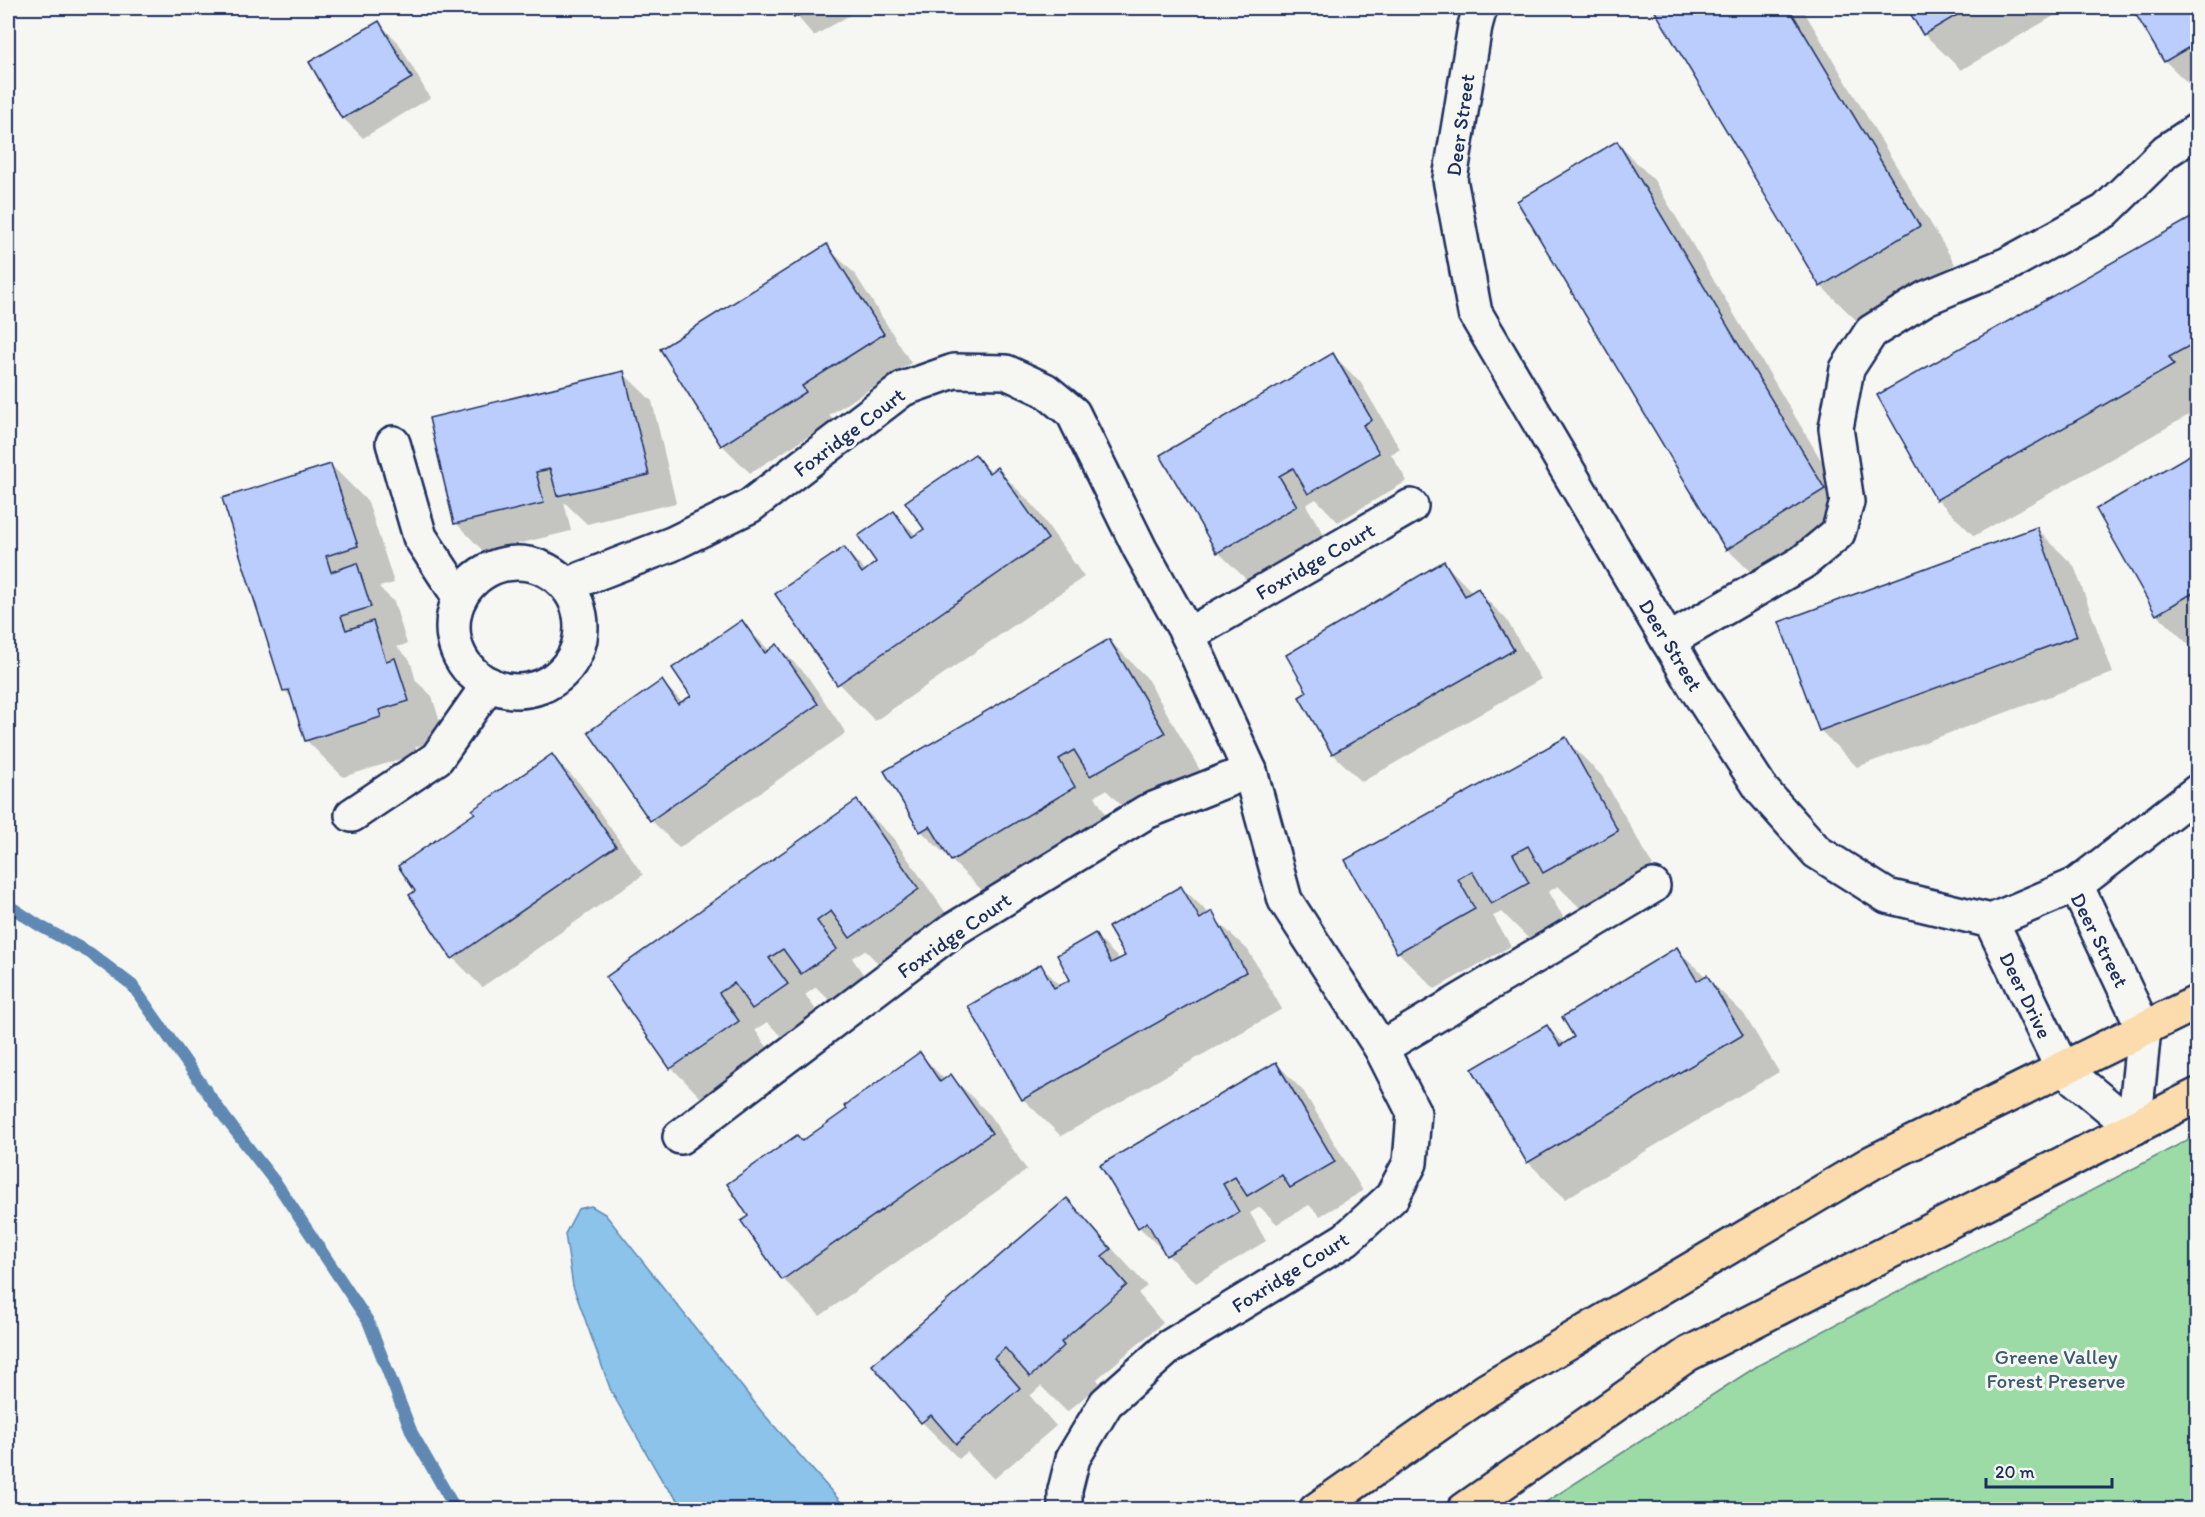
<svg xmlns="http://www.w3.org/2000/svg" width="2205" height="1517" font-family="Itim,sans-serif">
<rect width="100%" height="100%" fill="#f6f6f2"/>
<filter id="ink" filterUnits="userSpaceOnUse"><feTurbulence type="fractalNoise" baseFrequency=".0167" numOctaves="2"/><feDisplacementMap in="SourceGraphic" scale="12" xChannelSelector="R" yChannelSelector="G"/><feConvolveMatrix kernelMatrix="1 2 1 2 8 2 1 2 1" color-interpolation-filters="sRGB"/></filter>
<g filter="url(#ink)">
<polygon fill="#9cdba5" stroke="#5c8582" stroke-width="1.5" points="2197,1135 2197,1509 1535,1509 1759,1365"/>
<polygon fill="#8bc3ea" stroke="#5e88b2" stroke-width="1.5" points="591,1206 605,1214 762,1412 847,1509 686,1509 664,1484 611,1391 573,1286 565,1234 578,1209"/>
<g fill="#0003">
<polygon points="790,8 862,8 814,36"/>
<polygon points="1655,8 1802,8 1955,264 1858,322 1821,286"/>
<polygon points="1909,8 2056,8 2059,13 1961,70 1924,34"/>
<polygon points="2134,8 2198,8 2198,93 2165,61"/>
<polygon points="378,23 398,42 430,98 363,138 343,118 311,62"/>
<polygon points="1617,143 1654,180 1861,527 1764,585 1727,549"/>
<polygon points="2198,216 2198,410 1974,536 1937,499"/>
<polygon points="826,246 855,274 911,363 829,415 833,421 750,473 722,445"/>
<polygon points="1333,355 1361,383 1400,449 1391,454 1407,481 1338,522 1316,499 1306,505 1324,535 1247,580 1218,552"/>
<polygon points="623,373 652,401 676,503 587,524 564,502 571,531 484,552 456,523"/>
<polygon points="2198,452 2198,648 2194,650 2157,614"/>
<polygon points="975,456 992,473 997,469 1034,506 1084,577 875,721 839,684 844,549 866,571 878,563 894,513 916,535 926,529"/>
<polygon points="331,465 368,502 394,583 379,587 394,602 407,644 397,647 410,660 416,681 432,696 445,738 415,747 417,754 343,777 306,740 294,700 284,690"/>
<polygon points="2037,529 2074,566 2113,673 1857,767 1820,730"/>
<polygon points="1444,563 1473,593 1477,590 1506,619 1541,679 1362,782 1333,754 1301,697"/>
<polygon points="741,622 770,651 777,646 806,674 846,733 679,848 651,820 662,682 683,703 693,696"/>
<polygon points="1109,640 1146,677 1200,770 1128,812 1106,790 1095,796 1111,824 989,897 921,831 886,771"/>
<polygon points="1565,739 1602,776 1654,868 1581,909 1558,886 1548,892 1565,920 1530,940 1502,912 1493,916 1511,946 1435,989 1398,952"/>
<polygon points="552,756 580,784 643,875 482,987 453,958 411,895 417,891 477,813"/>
<polygon points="857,802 894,839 955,926 888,973 865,950 852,958 872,987 839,1010 816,987 805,995 824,1021 790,1045 767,1022 755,1030 775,1058 708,1105 672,1068 608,977"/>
<polygon points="1181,887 1248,950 1282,1009 1061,1136 1024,1100 970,1006 1041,966 1061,986 1072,980 1095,935 1120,960 1127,957"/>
<polygon points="1677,949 1744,1014 1779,1072 1565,1199 1528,1162 1547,1027 1565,1044 1576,1038"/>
<polygon points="920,1054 945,1080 951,1076 988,1113 1027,1170 820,1316 783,1279 750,1216 803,1143"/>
<polygon points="1276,1063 1304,1092 1363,1191 1320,1216 1309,1205 1277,1224 1260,1207 1250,1213 1266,1241 1196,1283 1139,1227"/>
<polygon points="1067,1200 1147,1286 1138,1293 1163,1323 1097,1379 1100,1384 1067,1412 1041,1386 1030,1396 1056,1426 994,1479 967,1452 959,1459 922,1422"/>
</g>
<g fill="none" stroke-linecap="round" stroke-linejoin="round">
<polyline stroke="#5e88b2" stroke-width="12" points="8,905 40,926 90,953 132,985 226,1119 279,1187 368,1321 412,1433 456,1510"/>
</g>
<g fill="#bacdfc" stroke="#1b2f5e" stroke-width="1.5">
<polygon points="788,8 811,8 794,18"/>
<polygon points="1653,8 1789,8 1920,226 1820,287"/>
<polygon points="1907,8 1969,8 1923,35"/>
<polygon points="2132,8 2198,8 2198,42 2164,62"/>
<polygon points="379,21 412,78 342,119 309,62"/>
<polygon points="1617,141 1825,489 1726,550 1517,201"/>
<polygon points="2198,214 2198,341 2169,357 2174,365 1936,500 1877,395"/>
<polygon points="827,244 884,334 802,386 806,392 721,446 660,349"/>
<polygon points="1333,353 1372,420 1363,425 1379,453 1308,494 1293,468 1279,476 1297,506 1217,553 1160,455"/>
<polygon points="624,371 649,475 557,496 550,469 536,472 544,503 454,524 429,418"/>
<polygon points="2198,450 2198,590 2156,615 2096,509"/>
<polygon points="975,454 989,473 997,467 1048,539 837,685 775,594 844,547 862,573 876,562 858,536 894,511 912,537 924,529 905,502"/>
<polygon points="331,464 358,546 326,556 331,572 357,563 371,607 341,616 346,630 373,621 386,661 395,658 409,701 379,710 381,717 305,741 289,690 283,691 222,498"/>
<polygon points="2037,527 2077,636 1819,731 1779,622"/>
<polygon points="1444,561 1465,596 1478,588 1514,650 1332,754 1299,697 1307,692 1286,655"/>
<polygon points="742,620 765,653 777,644 818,704 650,821 588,732 662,680 678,704 691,696 672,668"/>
<polygon points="1109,639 1165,733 1090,776 1074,750 1059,759 1075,787 951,861 930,826 920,832 884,771"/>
<polygon points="1566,737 1618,831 1543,873 1528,846 1513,854 1529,883 1491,904 1472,871 1458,879 1475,909 1397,953 1345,860"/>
<polygon points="552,754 616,846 452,959 409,895 415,891 398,866 475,813 472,810"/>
<polygon points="857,800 919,889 850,938 831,911 817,921 837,949 801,974 783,949 769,958 788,984 752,1009 734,983 719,993 739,1021 670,1069 606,977"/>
<polygon points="1181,886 1200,919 1212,911 1246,972 1022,1100 968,1006 1041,964 1054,988 1070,980 1057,955 1095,933 1111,963 1125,956 1108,927"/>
<polygon points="1677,947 1697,981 1707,975 1743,1035 1527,1163 1472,1069 1547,1025 1560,1046 1574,1037 1562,1017"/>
<polygon points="920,1052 940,1082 951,1074 992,1133 782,1280 741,1221 748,1216 727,1184 797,1135 802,1141 847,1109 844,1106"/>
<polygon points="1276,1062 1335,1162 1290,1188 1282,1175 1247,1196 1235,1177 1223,1184 1239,1212 1166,1256 1147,1222 1138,1228 1100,1165"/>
<polygon points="1067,1198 1111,1249 1102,1256 1127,1285 1061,1342 1064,1346 1030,1377 1005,1348 994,1358 1020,1388 956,1444 931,1415 921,1423 872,1365"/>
</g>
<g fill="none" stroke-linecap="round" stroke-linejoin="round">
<defs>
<g id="minor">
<polyline points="1480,8 1475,26 1450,179 1475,313 1696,688 1762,790 1817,852 1887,896 1991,921 2076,885 2198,791"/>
<polyline points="393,443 420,537 460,598"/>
<circle cx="517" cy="627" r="64"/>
<polyline points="566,585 672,544 750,506 903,389 954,371 1006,372 1045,390 1073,413 1140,549 1188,635 1250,771 1285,900 1381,1048 1414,1113 1410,1163 1392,1197 1346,1239 1169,1347 1106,1403 1073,1458 1065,1490 1065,1510"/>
<polyline points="1188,635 1411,506"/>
<polyline points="1668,641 1803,562 1838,533 1847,502 1836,428 1847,369 1871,332 1926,298 2008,264 2105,211 2166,151 2198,130"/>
<polyline points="352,815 437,758 489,684"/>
<polyline points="1991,921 2062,1068 2134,1128 2144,1029 2076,885"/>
<polyline points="1381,1048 1653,886"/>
<polyline points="680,1137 953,930 1146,812 1250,771"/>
</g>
<g id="major">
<polyline points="1316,1510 1487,1390 1873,1162 2198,1002"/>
<polyline points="1464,1510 1688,1354 2198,1095"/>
</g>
</defs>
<use href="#minor" stroke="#1b2f5e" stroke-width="38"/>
<use href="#major" stroke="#1b2f5e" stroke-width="38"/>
<use href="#minor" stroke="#f6f6f2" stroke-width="33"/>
<use href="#major" stroke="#fcdcac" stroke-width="33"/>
</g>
</g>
<g text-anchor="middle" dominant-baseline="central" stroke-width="6" stroke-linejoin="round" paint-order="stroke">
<g font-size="21" fill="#1b2f5e" stroke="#f6f6f2">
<text transform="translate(1460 125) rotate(-82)">Deer Street</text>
<text transform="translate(849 432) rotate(-37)">Foxridge Court</text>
<text transform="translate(1315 561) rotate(-30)">Foxridge Court</text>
<text transform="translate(1671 645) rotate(59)">Deer Street</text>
<text transform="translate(954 935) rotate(-35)">Foxridge Court</text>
<text transform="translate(2100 940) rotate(63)">Deer Street</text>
<text transform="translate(2026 995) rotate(64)">Deer Drive</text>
<text transform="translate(1290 1272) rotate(-32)">Foxridge Court</text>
</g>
<g font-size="21" fill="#3b5a70" stroke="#f6f6f2">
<text x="2056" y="1356">Greene Valley<tspan x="2056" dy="24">Forest Preserve</tspan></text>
</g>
</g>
<rect width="2205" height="1517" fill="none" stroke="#f6f6f2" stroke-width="30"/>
<rect x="15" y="15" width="2175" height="1487" fill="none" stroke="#1b2f5e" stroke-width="2" filter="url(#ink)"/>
<path d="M1986 1478v9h126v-9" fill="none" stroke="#1b2f5e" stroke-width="3"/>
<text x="1995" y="1478" font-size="18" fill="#1b2f5e" stroke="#f6f6f2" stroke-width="4.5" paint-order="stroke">20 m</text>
</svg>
